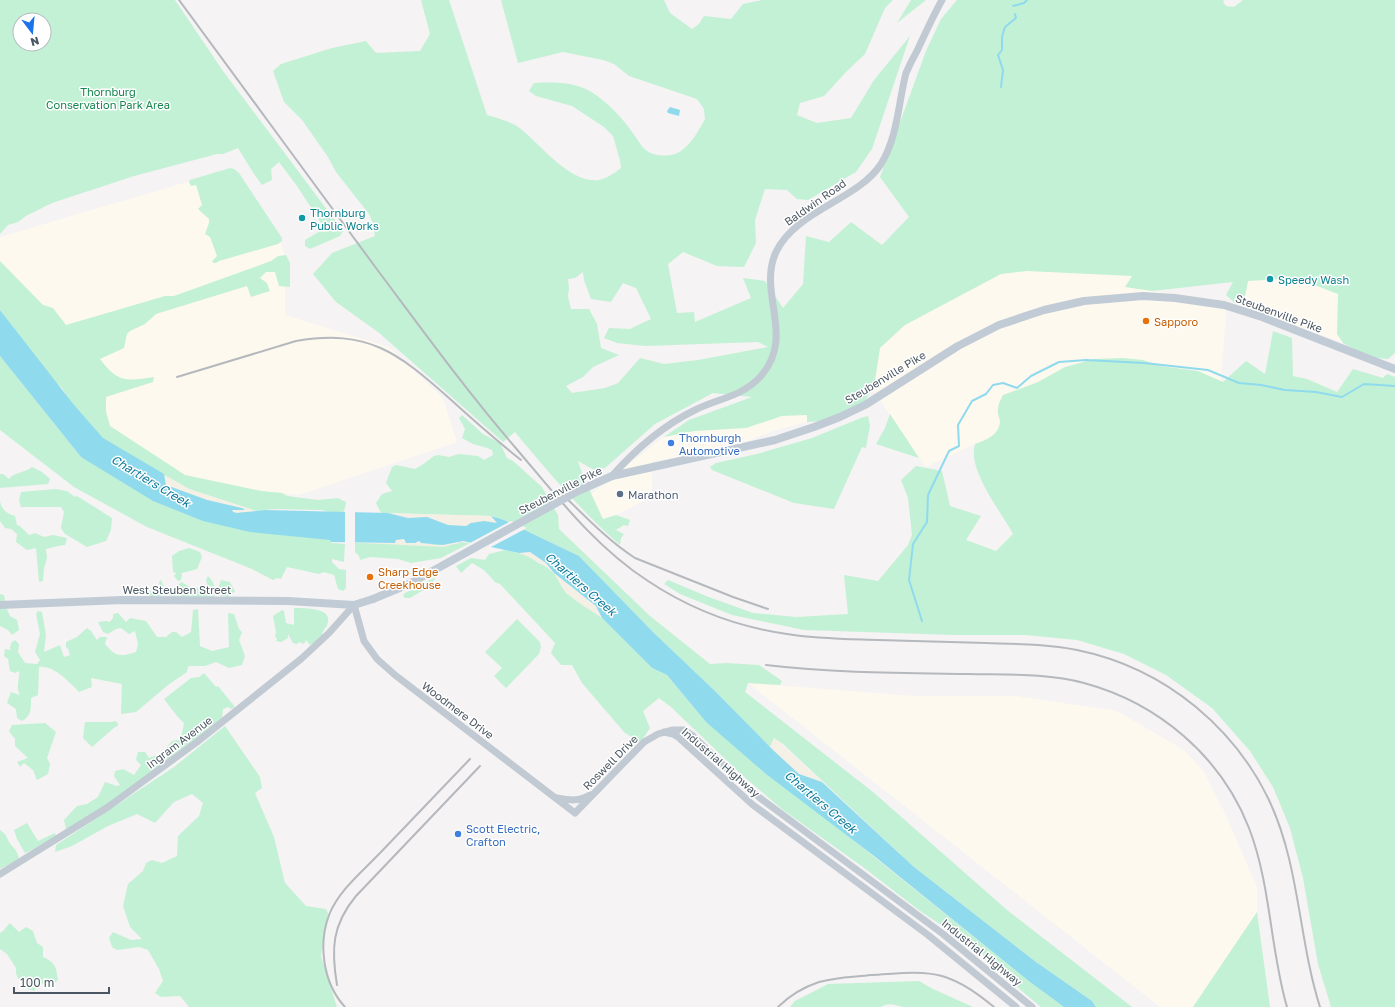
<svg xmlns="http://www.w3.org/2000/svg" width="1395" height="1007" font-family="'Golos Text',sans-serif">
<rect width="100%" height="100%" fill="#f5f3f3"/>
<g fill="#fdf9ef">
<polygon points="197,179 280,240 285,258 285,315 389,347 443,398 457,442 299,495 261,491 185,475 110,426 105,406 0,268 0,237"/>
<polygon points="1146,259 1152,291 1228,301 1226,313 1220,388 1011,427 926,467 849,355 995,264"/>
<polygon points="1250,268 1348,278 1343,343 1235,303 1244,302"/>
<polygon points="808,399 814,420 773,431 733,447 651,462 652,476 652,497 616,515 603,520 591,494 662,438 692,423"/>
<polygon points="748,683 914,696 1016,696 1117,711 1184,750 1204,772 1223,809 1257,887 1257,912 1193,1007 1160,1007"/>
</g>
<g fill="#c3f1d5" fill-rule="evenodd">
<path d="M0,0h175l48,71 120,160 -3,5 -30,13 -5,-3v-6l17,-10 -1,-7 -24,-37 -18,-24 -8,7 1,11 -10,5 -8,-11 -16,-26 -15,6h-6l-83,22 -82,27 -26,13 -8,6 -10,3 -8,9zM20,20h24v24h-24z"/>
<path d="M421,0h28l38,115c12,4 24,6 34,14 20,16 55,62 84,49 5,-2 11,-6 16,-10l-1,-8 -7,-24 -9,-9 -32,-21 -36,-10 -7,-5 5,-8c21,-1 42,-1 59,10 15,10 29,24 39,39 5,6 9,15 15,19 9,6 26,6 34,0 11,-8 18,-21 24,-32l-1,-10 -7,-10 -68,-23 -15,-12 -11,-4 -40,-8 -45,11 -17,-63h163l6,13 22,16 7,-5 5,-8 27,3 12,-15 19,-4h131l-8,8 -20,46 -19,18 -22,24 -24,7 -3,12 20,8 34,-5 23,-38 36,-44 -38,113 -16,23 -48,28 -11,-1 -10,-9 -22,-1 -10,31 1,23 -12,24 -27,-1 -34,-14 -15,12 9,49 17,-1 1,10 56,-24 -8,-20 22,3 18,27 20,-24 3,-48 23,6 22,-20 31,23 27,-28 -29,-40 46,-126 15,-32 16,-19h267l-1,2 3,4 8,1 9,-7h152v353l-7,6 -21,-2 -24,-14 -6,-9 1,-40 -42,-16 -48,3 -4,21 -9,1 -9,-8 7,-13 -81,9 -27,-4 7,-11 -105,-5 -26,3 -96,51 -25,23 -6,39 -10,15 -39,19 -18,1v-7l-25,1 -36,12 -51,3 -31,6 25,-17 63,-23 -39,-4 -58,31 -50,44 -11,2 -16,-9 5,15 20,43 13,-4 14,5 -2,6 -4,-1 -8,5 8,4 -3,4 -1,7c-39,-34 -72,-73 -105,-113l-12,10 -125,-110 -42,-30 -23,-28 19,-21 43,-17 -3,-15 -3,-7 -33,-42 -8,-15 -26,-37 -18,-18 -11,-31 8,-7 51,-16 34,-7 10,12 44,-2 10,-17zM583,272l1,8 7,19 20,3 12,-19 13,5 15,31 -21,10 -21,-1 -5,10 13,5 28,3 113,-4 10,5 -70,13 -34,4 -24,-6 -22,25 -13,5 -33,5 -6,-7 17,-9 10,-10 26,-12 -18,-7 -4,-24 -8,-15h-18l-3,-13 1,-8 -1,-9 7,-1z"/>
<polygon points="911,0 926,0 897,23"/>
<polygon points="230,168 234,169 239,173 282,238 282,241 278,244 219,261 216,263 214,263 212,261 217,256 210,237 205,234 209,223 209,219 198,209 202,205 196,185 191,186 189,182 190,180"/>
<path d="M286,255l4,8v24l-11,-1 -4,-14h-9l-6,6 7,5 3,8 -19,6 -4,-11 -91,28 -11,10 -15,7 -3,3 -3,14 -24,11c18,24 26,22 54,18l-1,5 -47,15v15l4,14 75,49 76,16 21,2 5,3 31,4 20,-2 8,4 -1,6 -3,8 -20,-6 -48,-1 -18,2 -21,-7 -46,-15 -19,-11 -16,-7 -55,-32 -21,-24 -16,-27 -17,-16 -8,-14 -37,-48v-49l43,44 10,3 13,17 99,-29h9l97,-35 7,-5z"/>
<path d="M1273,331l19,7 1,38 14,3 30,13 16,-23 30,9 4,-4 8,3v630h-64l-13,-43 -15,-86 -13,-50 -17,-41 -23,-36 -38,-43 -46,-33 -42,-21 -47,-14 -52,-5h-71l-150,-5 -72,-15 -52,-21 -16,-10 4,-4 38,16 47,17 43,4 52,-3 -4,-39 34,6 30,-36 4,-10 -4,-37 -7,-18 15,-14 26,5 8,35 31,10 -15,24 30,11 17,-17c-12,-23 -46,-64 -38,-90 10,-3 24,-9 25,-22 0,-3 -2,-6 -2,-9 -1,-7 2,-12 5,-18l35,-13 27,-15 30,-8 28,-1 20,2 18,6 37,5 25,11 23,-21 19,13z"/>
<polygon points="0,356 81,457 331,540 331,543 345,544 344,562 332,559 332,562 339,569 346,570 346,588 343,591 338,589 334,575 324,572 319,574 287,567 281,579 277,578 273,580 252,569 147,527 74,487 0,430"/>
<polygon points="890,414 919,458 876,444 885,428"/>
<polygon points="462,415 483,434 500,443 507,458 513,461 542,487 558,515 559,529 650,616 710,664 726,663 759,665 782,681 780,685 748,683 745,692 873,792 1007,910 1132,1007 1096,1007 1092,1001 1036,962 914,867 783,744 774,738 770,747 716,692 653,632 579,556 504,520 491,516 381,513 376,503 382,494 392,491 386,483 392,467 396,465 415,469 422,465 434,456 438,455 449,457 458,454 478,456 484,460 493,455 492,450 487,448 473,444 462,438 465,429 459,418"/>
<polygon points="868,416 870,426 866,448 862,447 834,509 794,503 712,470 710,467 716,463 757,454 812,438 861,418"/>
<path d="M32,467l10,5 8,7 -2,5 -48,4v-14h3l6,5c5,-7 16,-6 23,-12z"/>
<polygon points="55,489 67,491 75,497 77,496 112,518 111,530 106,541 87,547 65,534 61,528 64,512 61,507 21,507 19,500 21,492"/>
<path d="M0,501c1,8 7,13 15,15l2,9 3,1 9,9 6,-2 9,4 9,-2 14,3 -2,7 -7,1 -12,3 1,9 -3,10 -1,13 -4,1 -3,-34 -9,2 -11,-8 1,-8 -6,-5 -6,-1 -5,-7z"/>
<polygon points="461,542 470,543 441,558 411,563 398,559 370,557 360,560 359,556 355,552 355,543 456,544"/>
<polygon points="189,548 200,552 202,557 197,569 182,573 181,580 178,581 174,576 176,573 173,572 172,556 179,551"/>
<polygon points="505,550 527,555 540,564 544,565 554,573 566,593 602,618 652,668 667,675 706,722 1030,982 1064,1007 1041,1007 1024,993 976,948 920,911 863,867 783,810 742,775 671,707 659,698 643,711 650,728 640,743 624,732 582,683 572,665 561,665 551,653 555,643 500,584 495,582 484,570 472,563 461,573 456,566 471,558 485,560 489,554"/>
<path d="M208,576c6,6 9,13 6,21l-36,5 -8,-7 -21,2 1,-6 10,-5 -1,-4 2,-2 3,7 7,2 11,-7c8,7 17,6 26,5l-2,-7z"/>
<polygon points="436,577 430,586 410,598 405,598 403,595 405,593"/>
<polygon points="221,580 230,582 235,591 229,597 221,596 219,586"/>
<polygon points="0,594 4,595 6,607 10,616 17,620 19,630 12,635 8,630 0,626"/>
<path d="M294,608c8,0 33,0 34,10 1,6 -3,10 -6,15l1,1 -6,7 -7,4 -4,-5 -2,4 -5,-2 -2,2 -4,-1 -5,-9v4l-7,4 -5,-1 1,-3 -2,-1 1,-5 -3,-16 9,-6 2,1 2,12 8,2z"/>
<path d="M198,609l2,37 12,5 17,-4 -1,-34 6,1 5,15 3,3 -3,8 6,16 -3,9 -13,3 -13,-6 -11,4h-16l-1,1 -1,5 -19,13 -32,27 -15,2 1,-30 -31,-6 1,9 -13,5c-10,-10 -25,-27 -40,-25l-1,28 -7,3c0,9 1,18 -9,23l-5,-3 -1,-9 -9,-6 4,-11 9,3c-5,-8 0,-15 -1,-24l-4,2 -5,-2 -2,-12 -4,-3 1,-7 6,1 -1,-2 1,-5 4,-3 4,4 -1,8 7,11 12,1 3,-4 -5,-8 5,-18 -4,-20 2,-3 4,1 4,23 -2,17 16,-7 4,12 6,-2 -2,-6 -2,-2v-5l11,-5 10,-9 4,3 6,9 3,-3h7l-2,7c10,13 16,13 31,8l2,-8 -3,-13 -6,3 -8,-6 -5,1 -8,5 -5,-2 -5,-10 8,-1 4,1 3,-4v-4l5,-1 8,9 4,-4 16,3 11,16h9l6,-5h4l6,5 9,-5 2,-22z"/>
<polygon points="517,619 540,642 541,647 539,654 506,688 494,676 502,668 485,652"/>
<polygon points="204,673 216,687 218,686 235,707 231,709 228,707 223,709 222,718 212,728 115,799 66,830 64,820 77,806 87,804 98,797 105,782 117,786 120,785 114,776 115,771 123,769 134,775 141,765 136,760 138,752 145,752 149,758 162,753 172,741 181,739 184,723 177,716 164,699 191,678 199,677"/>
<polygon points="115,721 118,723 118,726 115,727 92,747 83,738 85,722 112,722"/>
<polygon points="45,723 56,732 47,758 50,764 48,774 37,780 33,770 24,763 20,767 17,762 28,758 15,746 15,739 9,731 12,725"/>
<polygon points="225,726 260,777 262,788 255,793 274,837 285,883 306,906 326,909 328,913 321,956 337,1007 189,1007 180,996 161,997 155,993 163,981 159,969 148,950 139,947 117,950 112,947 109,938 113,932 131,940 142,939 130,927 123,906 128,884 143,871 146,863 152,860 162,863 177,856 178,836 199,816 203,803 192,794 174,802 155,823 137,814 108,826 72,846 55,852 56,845 174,767"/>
<polygon points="27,823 38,841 55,833 56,836 32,850 25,853 17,839 14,830"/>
<path d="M0,830c5,4 6,5 8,10 4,8 8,7 11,18l-3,3 -16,8z"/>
<polygon points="1257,912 1270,1007 1193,1007"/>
<path d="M10,923l9,9 7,-5 7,4 4,12 6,4v10c13,6 13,10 15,23l-8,7 -10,-4 -6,8 -11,-4 -7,-13v-6l-9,-14 -7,-5v-16l3,-2z"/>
<path d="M919,981l12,7 42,19h-70c-8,-2 -15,-5 -22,0h-91l5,-6 33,-17z"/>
</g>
<g fill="#f5f0e5">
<polygon points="164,475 189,489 256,511 237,513 233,512 232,510 244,510 241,508 207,500 166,485"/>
<polygon points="388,513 491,516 498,523 471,523 466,526 448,525 427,517 408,518"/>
<polygon points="404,539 419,540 421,543 437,545 459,541 470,543 461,542 444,547 365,543 395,543 396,540"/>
<path d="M530,552l16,11 7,9 43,34 6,12c-11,-8 -25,-15 -35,-25 -5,-4 -8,-12 -12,-18 -5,-8 -27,-19 -36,-22z"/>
<polygon points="774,738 822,782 799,774 770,747"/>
</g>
<g fill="#90daee">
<polygon points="670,107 680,110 679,116 668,113 667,111"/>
<polygon points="0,310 74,405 103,438 164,474 166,485 207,500 242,508 245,510 232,510 233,512 237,513 265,510 388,513 408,518 427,517 448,525 466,526 471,523 484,521 497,523 491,516 504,520 579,556 653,632 716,692 773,750 799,774 822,782 914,867 1036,962 1092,1001 1096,1007 1064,1007 1030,982 874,856 766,774 706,722 667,675 652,668 602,618 596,606 554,573 546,563 530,552 519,553 463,541 443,545 421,543 419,541 415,543 406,543 404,539 396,540 395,543 331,542 330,540 250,532 203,521 153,501 81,457 0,356"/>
</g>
<g fill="#f5f3f3">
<polygon points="345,510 355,510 355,545 345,544"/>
<polygon points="511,521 527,528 489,548 468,544"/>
</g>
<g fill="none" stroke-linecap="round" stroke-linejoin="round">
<g stroke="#90daee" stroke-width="2">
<polyline points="1013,6 1024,3 1027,0"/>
<polyline points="1001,87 1003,70 998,55 1002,50 1002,37 1005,27 1016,18 1015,14"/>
<polyline points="922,621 909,580 913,544 927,522 928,495 949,451 959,446 958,425 972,401 986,394 993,385 1003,383 1017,388 1031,376 1059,362 1086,360 1144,363 1208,370 1239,383 1261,385 1285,390 1316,392 1342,397 1364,384 1395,386"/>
</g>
<g stroke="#c1cad2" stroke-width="7">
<path d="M612,476c23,-26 52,-51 83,-66 24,-12 47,-13 66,-34 35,-40 -4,-83 15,-124 20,-42 82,-52 105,-88 17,-28 17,-60 25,-91 3,-7 7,-15 11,-22 8,-17 16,-35 25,-51"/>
<polyline points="354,605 364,641 377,659 395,675 575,813 644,742 658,734 672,730 684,730 693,736 724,766 760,798 943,934 1032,1007"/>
<polyline points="664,732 673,734 678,737 753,805 928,935 1016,1007"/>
<path d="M557,798c12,2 22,4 33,-3"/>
<polyline points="0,874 108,807 197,742 301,659 329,633 354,605"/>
</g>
<g stroke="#c1cbd6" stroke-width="8">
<polyline points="578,491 612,476 775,440 814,427 840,417 865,405 958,346 999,325 1044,310 1084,301 1143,296 1175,298 1224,305 1262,317 1395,369"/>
<polyline points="0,605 122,600 288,601 354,605 373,599"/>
</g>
<g stroke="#b5b8bd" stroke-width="2">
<path d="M179,0c66,89 131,179 197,268 45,60 89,121 138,178 41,48 80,100 134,135 42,28 90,46 139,53 30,5 61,5 91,6 36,1 72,2 108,3 31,1 61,1 91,7 44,9 85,29 119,57 30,25 55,56 72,91 32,66 30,140 52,209"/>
<path d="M177,377l119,-36c72,-12 101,11 153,57 23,21 47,42 72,62"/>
<path d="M559,491c24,23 48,49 76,67l98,39 35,12"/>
<path d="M766,665c67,8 134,8 202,9 38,1 79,-1 116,9 74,20 137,73 165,145 22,57 21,121 38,179"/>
<path d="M337,985c-6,-36 -5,-60 19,-89l124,-130"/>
<path d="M345,1007c-22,-24 -27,-62 -16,-92 10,-25 34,-44 52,-63 30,-31 59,-62 89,-93"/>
<path d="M778,1007c11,-11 26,-20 41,-25 17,-5 35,-5 52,-7 24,-1 48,-5 71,1 20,6 36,18 52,31"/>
</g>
<polyline stroke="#c1cbd6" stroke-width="8" points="373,599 409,584 578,491"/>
</g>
<g fill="#0f9aa8" stroke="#fff" stroke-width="1.5">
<circle cx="302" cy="218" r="4"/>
<circle cx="1270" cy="279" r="4"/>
</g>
<g fill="#e8710a" stroke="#fff" stroke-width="1.5">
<circle cx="1146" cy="321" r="4"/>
<circle cx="370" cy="577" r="4"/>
</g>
<g fill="#3f7fe0" stroke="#fff" stroke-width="1.5">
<circle cx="671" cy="443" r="4"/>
<circle cx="458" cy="834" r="4"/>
</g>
<circle fill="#5c6f8a" stroke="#fff" stroke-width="1.5" cx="620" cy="494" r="4"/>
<g text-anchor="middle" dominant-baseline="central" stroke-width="3" stroke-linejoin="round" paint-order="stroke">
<g font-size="11" fill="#17864f" stroke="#fff">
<text x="108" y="91">Thornburg<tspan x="108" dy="13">Conservation Park Area</tspan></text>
</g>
<g font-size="11" fill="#4a5661" stroke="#fff">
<text transform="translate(815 202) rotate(-35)">Baldwin Road</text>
<text transform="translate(1279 313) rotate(20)">Steubenville Pike</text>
<text transform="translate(885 377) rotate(-31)">Steubenville Pike</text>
<text transform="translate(560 490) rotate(-27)">Steubenville Pike</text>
<text x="177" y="589">West Steuben Street</text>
<text transform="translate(458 710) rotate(37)">Woodmere Drive</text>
<text transform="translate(179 742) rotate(-37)">Ingram Avenue</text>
<text transform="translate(610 762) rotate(-45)">Roswell Drive</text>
<text transform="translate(721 762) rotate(41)">Industrial Highway</text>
<text transform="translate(982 952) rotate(39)">Industrial Highway</text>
</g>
<g font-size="11" fill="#0d838f" stroke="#fff" text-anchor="start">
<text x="310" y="212">Thornburg<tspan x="310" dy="13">Public Works</tspan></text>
<text x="1278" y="279">Speedy Wash</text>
</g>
<g font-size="11" fill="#c56008" stroke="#fff" text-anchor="start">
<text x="1154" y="321">Sapporo</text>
<text x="378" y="571">Sharp Edge<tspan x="378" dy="13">Creekhouse</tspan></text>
</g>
<g font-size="11" fill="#366cbe" stroke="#fff" text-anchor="start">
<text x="679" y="437">Thornburgh<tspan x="679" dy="13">Automotive</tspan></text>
<text x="466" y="828">Scott Electric,<tspan x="466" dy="13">Crafton</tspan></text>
</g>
<g font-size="11" fill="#4e5e75" stroke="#fff" text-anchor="start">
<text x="628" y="494">Marathon</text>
</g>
<g font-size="12" font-style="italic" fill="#0c7c9b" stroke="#fff">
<text transform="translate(151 481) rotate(31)">Chartiers Creek</text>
<text transform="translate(581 584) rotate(41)">Chartiers Creek</text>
<text transform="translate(821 802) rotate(40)">Chartiers Creek</text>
</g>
</g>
<g transform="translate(32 32) rotate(164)"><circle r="19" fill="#ffffff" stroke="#b7bbc0"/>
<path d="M0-3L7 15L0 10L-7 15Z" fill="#1a73e8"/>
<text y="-6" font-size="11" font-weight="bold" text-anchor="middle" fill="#4a5661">N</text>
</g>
<path d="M14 987v6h95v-6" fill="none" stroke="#4a5661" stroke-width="2"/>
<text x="20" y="987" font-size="12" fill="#4a5661" stroke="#ffffff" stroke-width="3" paint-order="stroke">100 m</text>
</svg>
